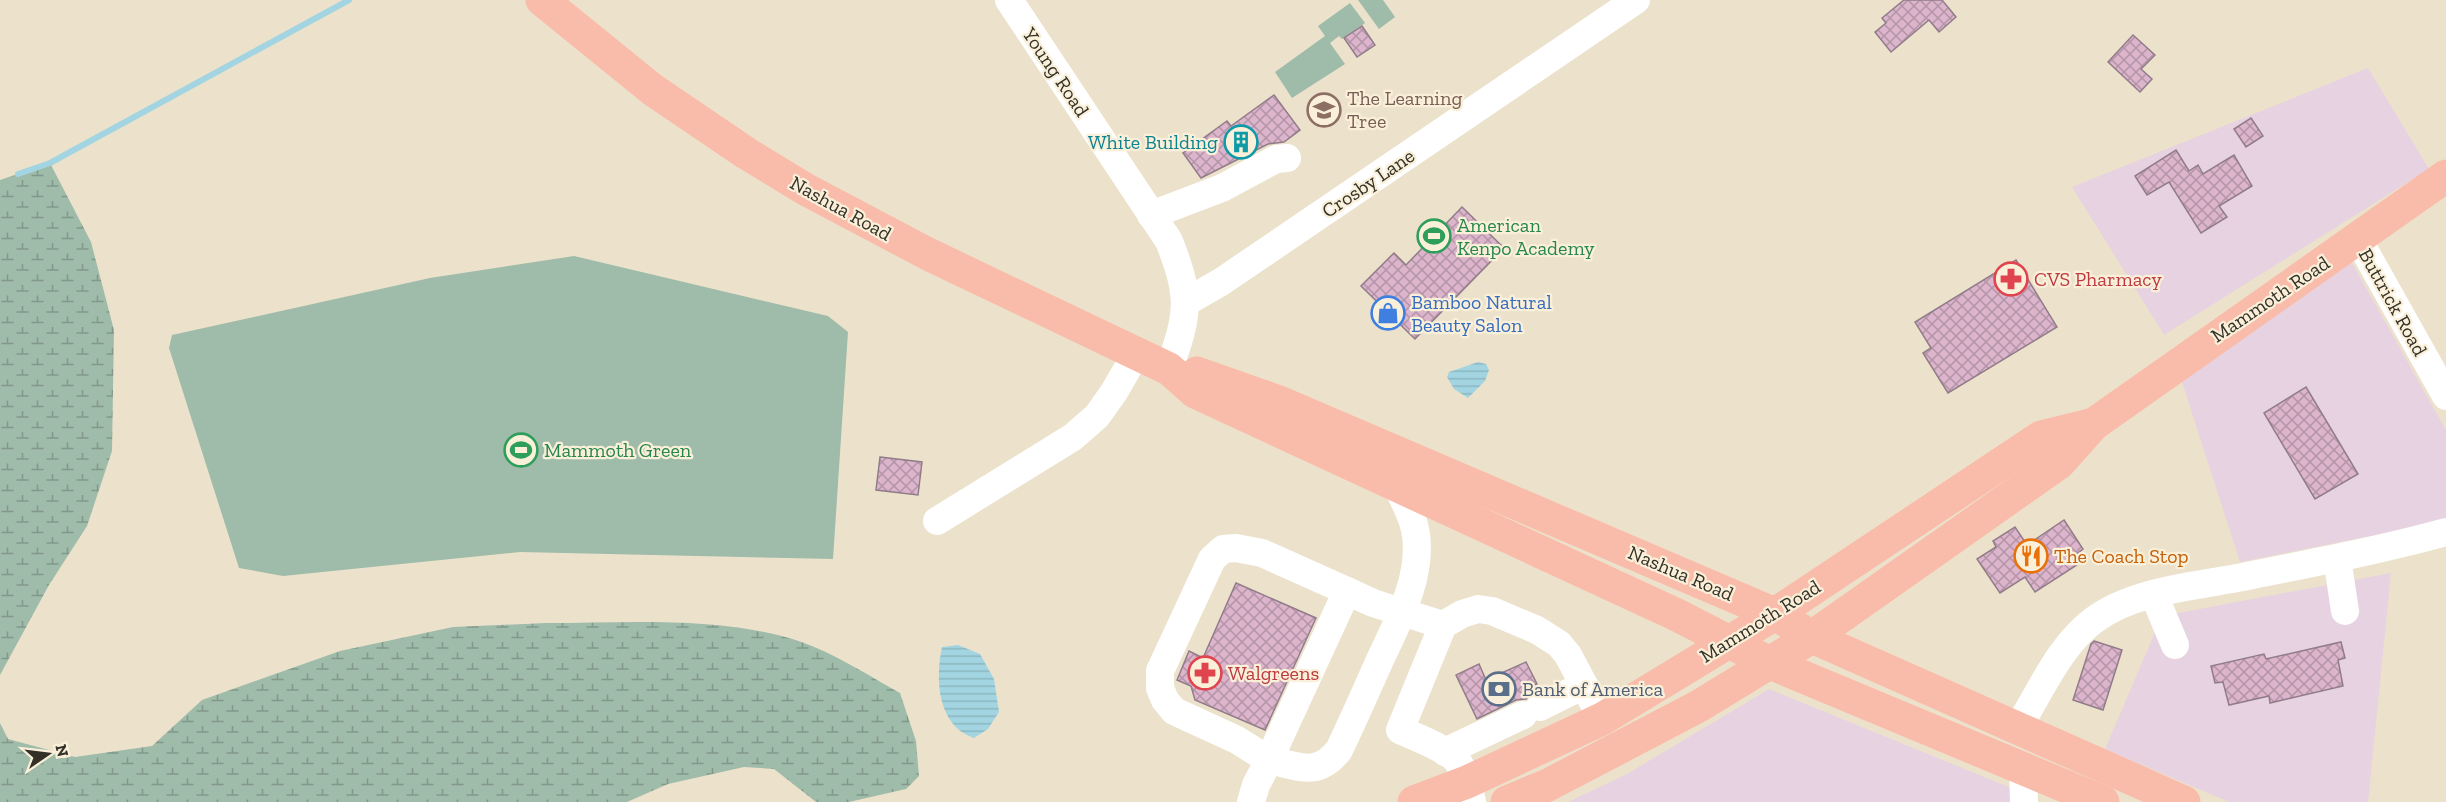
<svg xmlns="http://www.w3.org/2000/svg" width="2446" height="802" font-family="'Zilla Slab',serif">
<defs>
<pattern id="wetland-marsh" width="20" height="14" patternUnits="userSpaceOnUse" patternTransform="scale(1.5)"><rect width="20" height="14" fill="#9fbba9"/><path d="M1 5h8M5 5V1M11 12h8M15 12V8" fill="none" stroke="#82988a"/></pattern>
<pattern id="water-rules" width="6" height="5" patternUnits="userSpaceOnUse" patternTransform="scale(1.5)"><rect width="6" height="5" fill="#a2d5e1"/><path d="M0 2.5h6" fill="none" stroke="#8cb7c1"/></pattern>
<pattern id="building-cross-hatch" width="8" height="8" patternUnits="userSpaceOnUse" patternTransform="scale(1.5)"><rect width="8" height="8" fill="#dcb5cd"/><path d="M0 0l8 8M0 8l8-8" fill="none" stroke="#b394a6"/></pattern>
</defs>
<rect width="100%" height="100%" fill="#ece2cc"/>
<g fill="#e7d2e1">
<polygon points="2368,68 2429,169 2164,335 2072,187"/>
<polygon points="2351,261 2446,430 2446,521 2240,562 2180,376"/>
<polygon points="2391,573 2368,802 2229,802 2105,749 2162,616"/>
<polygon points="1769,689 2016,790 2012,802 1568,802 1627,774"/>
</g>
<g fill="#9fbba9">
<polygon points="1358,0 1383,0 1395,17 1379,29"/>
<polygon points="1350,3 1365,23 1342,39 1339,36 1330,43 1345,64 1292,98 1275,72 1325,36 1318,26"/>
<polygon points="574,256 828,316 848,332 833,559 520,552 283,576 239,568 169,348 172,335 430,278"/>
</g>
<g fill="url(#wetland-marsh)">
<polygon points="50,163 91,242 114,330 112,451 87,526 49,585 0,675 0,180"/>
<path d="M546,623c79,0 166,-7 243,15 39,11 75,35 111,55l16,48 3,35 -13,13 -57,13h-33l-42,-33 -30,-2 -76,17 -41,18h-627v-79l8,16 67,18 77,-11 50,-46 138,-49 113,-24z"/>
</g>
<g fill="url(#water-rules)">
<polygon points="1478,362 1486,364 1489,370 1485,381 1468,398 1454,389 1447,377 1449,372"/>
<path d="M958,645l22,9 14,25 5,33 -11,17 -14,9c-37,-12 -39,-59 -32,-91z"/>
</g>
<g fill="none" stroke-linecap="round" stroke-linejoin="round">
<polyline stroke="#a2d5e1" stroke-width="6" points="18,174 50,163 349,0"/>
</g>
<g fill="url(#building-cross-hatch)" stroke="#917c89" stroke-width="1.5">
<polygon points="1904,0 1942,0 1956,17 1939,32 1929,20 1891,52 1875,32 1886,23 1882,18"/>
<polygon points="1362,26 1375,45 1357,57 1344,38"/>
<polygon points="2133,35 2155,55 2141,69 2152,79 2140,92 2108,62"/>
<polygon points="1274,95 1300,130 1284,142 1268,144 1201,178 1183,153 1227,121 1231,126"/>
<polygon points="2251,118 2263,136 2246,147 2234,129"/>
<polygon points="2176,150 2189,171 2198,165 2203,174 2234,155 2252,186 2219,206 2227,217 2201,233 2169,182 2147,195 2135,176"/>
<polygon points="1462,207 1504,248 1415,339 1361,286 1394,253 1406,265"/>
<polygon points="2016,260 2057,327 1948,393 1923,353 1931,348 1915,322"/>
<polygon points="2306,387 2358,474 2315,499 2264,413"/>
<polygon points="880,457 922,462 918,495 876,490"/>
<polygon points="2064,520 2083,549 2078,553 2083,561 2035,592 2025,577 2000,593 1977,559 1996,547 1993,541 2015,527 2027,545"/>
<polygon points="1236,583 1316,618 1265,730 1195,700 1191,686 1177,680 1189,651 1203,658"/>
<polygon points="2094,641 2122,650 2103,710 2073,700 2091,644"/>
<polygon points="2341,642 2345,658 2338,660 2343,686 2270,703 2269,696 2229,705 2223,682 2215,683 2211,666 2264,654 2266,659"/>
<polygon points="1526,662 1537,684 1533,686 1536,691 1526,699 1516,700 1477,719 1456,675 1479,664 1486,680"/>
</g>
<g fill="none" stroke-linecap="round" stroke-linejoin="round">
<g stroke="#fff" stroke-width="28">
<path d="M1009,0l160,241c22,56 20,72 0,128"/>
<polyline points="1151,215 1222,188 1276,159 1287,158"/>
<polyline points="2358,239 2446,396"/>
<polyline points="1186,302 1221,282 1636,0"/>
<polyline points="937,521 1073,437 1097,416 1114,392 1136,354"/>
<polygon points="1236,548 1262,553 1347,591 1269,760 1237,740 1174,711 1165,700 1160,688 1160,671 1212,559 1223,549"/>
<polyline points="2337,558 2345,611"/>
<polyline points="1347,591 1373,603 1443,625"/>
<polyline points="2154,595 2175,645"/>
<polyline points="1540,707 1584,685"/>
<path d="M2018,727c23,-36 41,-81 76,-107 39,-29 96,-33 143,-42 70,-14 140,-27 209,-46"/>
<polyline points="1445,752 1523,715"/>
<polyline points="2023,768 2024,802"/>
<path d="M1251,802l5,-17 13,-25c30,6 48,18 70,-10 14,-29 27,-59 40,-88 18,-39 43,-83 37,-127 -2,-17 -11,-32 -18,-47"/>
<path d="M1472,802c-3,-14 -6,-28 -14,-40 -9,-13 -43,-25 -58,-32l43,-105 19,-11 16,-5 14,2 45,19 22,14 9,11 34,64"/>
</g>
<g stroke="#fabcaa" stroke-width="33">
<polyline points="542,0 653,90 746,153 805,189 928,254 1169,369 1195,392 1677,615 1770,663 2103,802"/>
<polyline points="1197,373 1279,402 1775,614 1812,637 2184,802"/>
<polyline points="1414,802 1467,782 1602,719 1775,614 2041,437 2094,424"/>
<polyline points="1507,802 1548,785 1699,706 1812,637 2059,463 2094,424 2446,176"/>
</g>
</g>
<defs>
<symbol id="school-ring" viewBox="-11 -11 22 22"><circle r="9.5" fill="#faf0d9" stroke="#8d6e63" stroke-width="1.5"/><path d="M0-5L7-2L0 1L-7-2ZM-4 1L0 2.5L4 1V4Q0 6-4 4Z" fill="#8d6e63"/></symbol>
<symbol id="building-ring" viewBox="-11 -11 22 22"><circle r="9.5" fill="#faf0d9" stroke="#0f9aa8" stroke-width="1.5"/><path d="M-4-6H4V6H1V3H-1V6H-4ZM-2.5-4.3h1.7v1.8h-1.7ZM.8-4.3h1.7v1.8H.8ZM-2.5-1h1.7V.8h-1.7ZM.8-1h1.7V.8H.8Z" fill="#0f9aa8"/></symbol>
<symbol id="stadium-ring" viewBox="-11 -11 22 22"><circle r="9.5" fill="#faf0d9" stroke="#2e9e5b" stroke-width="1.5"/><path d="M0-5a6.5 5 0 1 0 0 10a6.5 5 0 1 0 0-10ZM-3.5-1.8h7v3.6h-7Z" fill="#2e9e5b"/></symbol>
<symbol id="pharmacy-ring" viewBox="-11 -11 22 22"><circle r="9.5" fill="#faf0d9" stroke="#e0444e" stroke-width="1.5"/><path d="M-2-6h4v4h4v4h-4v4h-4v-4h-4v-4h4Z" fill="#e0444e"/></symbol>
<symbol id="shop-ring" viewBox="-11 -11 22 22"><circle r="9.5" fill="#faf0d9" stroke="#3f7fe0" stroke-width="1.5"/><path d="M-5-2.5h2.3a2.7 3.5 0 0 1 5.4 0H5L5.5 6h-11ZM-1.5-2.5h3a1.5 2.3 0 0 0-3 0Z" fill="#3f7fe0"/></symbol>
<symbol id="restaurant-ring" viewBox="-11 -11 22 22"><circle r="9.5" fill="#faf0d9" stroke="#e8710a" stroke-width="1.5"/><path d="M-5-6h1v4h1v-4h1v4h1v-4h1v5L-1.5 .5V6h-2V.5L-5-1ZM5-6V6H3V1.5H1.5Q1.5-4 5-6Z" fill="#e8710a"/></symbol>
<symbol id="bank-ring" viewBox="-11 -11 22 22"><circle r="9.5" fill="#faf0d9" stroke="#5c6f8a" stroke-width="1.5"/><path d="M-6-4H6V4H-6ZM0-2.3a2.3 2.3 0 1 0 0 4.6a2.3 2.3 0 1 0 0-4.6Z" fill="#5c6f8a"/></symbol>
</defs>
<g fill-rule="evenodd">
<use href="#school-ring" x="1305" y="91" width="38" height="38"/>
<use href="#building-ring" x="1222" y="123" width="38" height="38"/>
<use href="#stadium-ring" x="1415" y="217" width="38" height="38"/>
<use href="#pharmacy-ring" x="1992" y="260" width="38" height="38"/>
<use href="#shop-ring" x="1369" y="294" width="38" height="38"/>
<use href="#stadium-ring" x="502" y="431" width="38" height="38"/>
<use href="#restaurant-ring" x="2012" y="537" width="38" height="38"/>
<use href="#pharmacy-ring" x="1186" y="654" width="38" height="38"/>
<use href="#bank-ring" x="1480" y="670" width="38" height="38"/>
</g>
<g text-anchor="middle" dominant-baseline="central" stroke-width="4.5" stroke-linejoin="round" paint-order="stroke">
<g font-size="20" fill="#333027" stroke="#faf0d9">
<text transform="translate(1056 72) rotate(56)">Young Road</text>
<text transform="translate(1368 183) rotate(-34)">Crosby Lane</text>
<text transform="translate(841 208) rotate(29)">Nashua Road</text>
<text transform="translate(2270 299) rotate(-34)">Mammoth Road</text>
<text transform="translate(2393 302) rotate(61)">Buttrick Road</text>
<text transform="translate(1681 573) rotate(23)">Nashua Road</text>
<text transform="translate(1760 621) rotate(-32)">Mammoth Road</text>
</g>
<g font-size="20" fill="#785e54" stroke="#faf0d9" text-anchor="start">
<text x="1347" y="98">The Learning<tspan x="1347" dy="23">Tree</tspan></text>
</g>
<g font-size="20" fill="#0d838f" stroke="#faf0d9" text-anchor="end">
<text x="1218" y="142">White Building</text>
</g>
<g font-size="20" fill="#27864d" stroke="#faf0d9" text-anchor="start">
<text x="1457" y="225">American<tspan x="1457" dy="23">Kenpo Academy</tspan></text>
<text x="544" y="450">Mammoth Green</text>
</g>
<g font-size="20" fill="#be3a42" stroke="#faf0d9" text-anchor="start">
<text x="2034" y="279">CVS Pharmacy</text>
<text x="1228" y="673">Walgreens</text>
</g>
<g font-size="20" fill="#366cbe" stroke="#faf0d9" text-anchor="start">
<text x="1411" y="302">Bamboo Natural<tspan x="1411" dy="23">Beauty Salon</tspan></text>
</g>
<g font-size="20" fill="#c56008" stroke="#faf0d9" text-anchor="start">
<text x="2054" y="556">The Coach Stop</text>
</g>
<g font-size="20" fill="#4e5e75" stroke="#faf0d9" text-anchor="start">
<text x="1522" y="689">Bank of America</text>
</g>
</g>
<g transform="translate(48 754) rotate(76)" stroke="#faf0d9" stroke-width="4.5" paint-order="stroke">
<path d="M0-4.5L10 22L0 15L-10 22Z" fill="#333027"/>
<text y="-9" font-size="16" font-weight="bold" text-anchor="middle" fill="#333027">N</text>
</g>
</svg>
